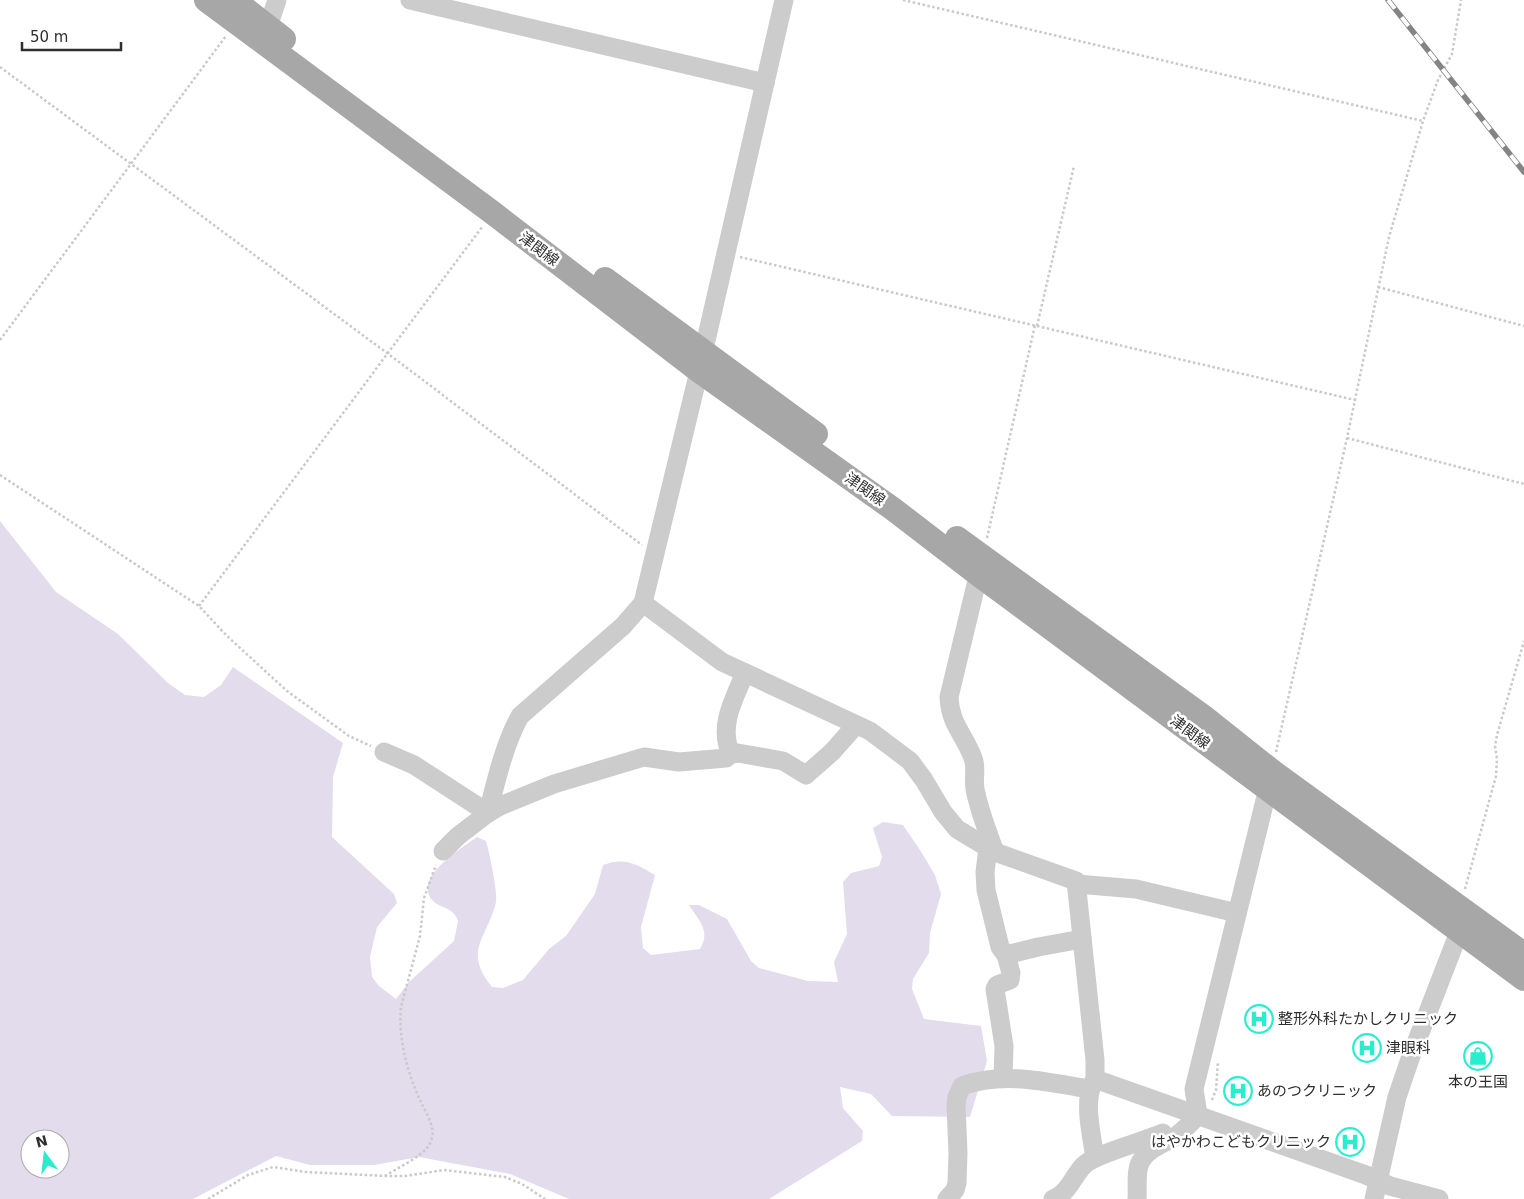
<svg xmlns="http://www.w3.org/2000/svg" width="1524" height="1199" font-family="'DejaVu Sans','Noto Sans JP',sans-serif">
<rect width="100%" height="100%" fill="#fff"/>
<path fill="#e3dced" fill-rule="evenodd" d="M0,521l56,71 62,42 50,49 17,12 19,2 17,-12 12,-18 110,76 -10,34 -1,60 62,57 3,9 -20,24 -7,30 2,20 7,9 17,13 13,-17 45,-41 4,-20c-1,-3 -3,-7 -6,-9 -6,-5 -15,-6 -20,-12 -19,-23 30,-52 45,-63l9,4c3,10 12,52 10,61 -8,35 -34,49 -4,85l11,1 20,-8 26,-31 17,-13 29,-42 8,-29c22,-8 33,-1 52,10l-14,52 2,21 8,7 49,-6c11,-18 -1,-28 -11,-44h10l28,14 24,42 8,7 49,13 30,1 -4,-20 13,-28 -4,-52 8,-9 28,-7 3,-9 -9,-29 10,-6 20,3 17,25 15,25 6,19 -11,39 -1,20 -16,26 -1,10 12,30 57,7 6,35 -17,56 -78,-1 -21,-22 -31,-7 3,21 20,23 -1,10 -93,58h-200l-59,-25 -91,-17 -45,8h-64l-34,-9 -83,43h-193zM30,1139h30v30h-30z"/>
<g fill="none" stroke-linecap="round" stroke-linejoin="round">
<g stroke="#c9c9c9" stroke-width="2.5" stroke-dasharray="2.5 2.5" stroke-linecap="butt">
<polyline points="903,0 1423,121"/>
<polyline points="0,67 387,353 642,545"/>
<polyline points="740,257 1355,400"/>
<polyline points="1378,287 1524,326"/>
<polyline points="1037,326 1074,166"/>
<polyline points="0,340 226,36"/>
<polyline points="1347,438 1524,484"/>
<polyline points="0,475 199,606 227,636 287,691 349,736 371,746"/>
<polyline points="987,538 1035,325"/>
<polyline points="199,606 482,227"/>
<polyline points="1276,752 1347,438 1389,237 1423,121 1438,80 1452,54 1461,0"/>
<polyline points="1465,889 1496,776 1497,759 1495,746 1497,735 1524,641"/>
<polyline points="1212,1100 1216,1090 1218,1061"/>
<path d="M385,1176c9,-6 35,-19 41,-27 5,-5 8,-14 6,-21 -2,-10 -8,-19 -12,-28 -13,-28 -22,-63 -19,-93l19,-71 4,-38 12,-33"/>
<polyline points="208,1199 248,1175 273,1167 306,1172 385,1176 405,1176 444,1170 505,1177 522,1184 545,1199"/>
</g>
<g stroke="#ccc" stroke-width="19">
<polyline points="410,0 765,83"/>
<polyline points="268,27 277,0"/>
<path d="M981,564l-32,133c1,27 15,37 24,61 4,10 0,20 2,31 4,21 12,42 20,63"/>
<polyline points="643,603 722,662 870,731 910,761 924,780 943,812 957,829 995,852 1076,881 1095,1060 1095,1079 1366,1175 1390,1186 1439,1199"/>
<polyline points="384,752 414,765 488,813"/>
<path d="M731,754c-13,-28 3,-55 14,-81"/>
<path d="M488,813c8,-32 16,-68 32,-97l103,-90 20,-23 56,-232 85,-371"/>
<polyline points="988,848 985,872 986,890 1000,947 1006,955 1011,973 1010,980 997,985 995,989 1004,1046 1003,1078"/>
<polyline points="443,851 458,836 488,813 500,806 554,784 644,757 679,762 726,758 731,754 738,753 783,761 806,775 832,752 856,725"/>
<polyline points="1077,884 1136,889 1237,913"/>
<polyline points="1006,955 1038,947 1082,939"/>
<path d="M1095,1079c-13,20 -3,57 0,79"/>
<path d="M947,1199l8,-9 2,-7 1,-30 -2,-48 1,-8 5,-11c41,-15 85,-4 127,3"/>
<path d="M1053,1199c15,-5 20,-23 31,-34 11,-11 61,-24 79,-32"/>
<path d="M1137,1199c1,-12 -2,-28 4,-38 7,-13 23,-17 35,-25 8,-6 15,-13 22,-21l-4,-26 77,-313"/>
<polyline points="1374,1199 1397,1097 1411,1056 1459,932 1460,919"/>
</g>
<g stroke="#a7a7a7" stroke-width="24">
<polyline points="206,0 493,213 699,371 893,509 979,575 1524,979"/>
<polyline points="234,0 284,39"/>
<polyline points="605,279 816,434"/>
<polyline points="957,538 1204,717 1272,771 1524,954"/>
</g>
<defs>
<polyline id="rail" points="1388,0 1524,172"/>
</defs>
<use href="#rail" stroke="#848484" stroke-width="5.5"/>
<use href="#rail" stroke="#fff" stroke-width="4" stroke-dasharray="11" stroke-linecap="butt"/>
</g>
<defs>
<symbol id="hospital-ring" viewBox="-11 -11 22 22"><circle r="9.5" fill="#fff" stroke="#2aedce" stroke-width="1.5"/><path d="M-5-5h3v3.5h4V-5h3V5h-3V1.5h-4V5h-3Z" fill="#2aedce"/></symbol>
<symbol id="shop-ring" viewBox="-11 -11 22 22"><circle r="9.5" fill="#fff" stroke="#2aedce" stroke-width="1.5"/><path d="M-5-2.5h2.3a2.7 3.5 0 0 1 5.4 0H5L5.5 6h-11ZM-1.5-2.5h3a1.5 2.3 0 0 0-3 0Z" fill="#2aedce"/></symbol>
</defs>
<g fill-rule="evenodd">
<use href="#hospital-ring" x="1243" y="1003" width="32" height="32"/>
<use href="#hospital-ring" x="1351" y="1032" width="32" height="32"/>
<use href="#shop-ring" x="1462" y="1040" width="32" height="32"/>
<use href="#hospital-ring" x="1222" y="1075" width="32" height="32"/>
<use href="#hospital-ring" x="1334" y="1126" width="32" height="32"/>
</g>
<g text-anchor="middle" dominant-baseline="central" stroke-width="5" stroke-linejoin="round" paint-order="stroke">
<g font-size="15" fill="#2f2f2f" stroke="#fff">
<text transform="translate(539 249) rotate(37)">津関線</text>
<text transform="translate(865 489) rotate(35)">津関線</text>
<text transform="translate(1190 732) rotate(37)">津関線</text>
</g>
<g font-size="15" fill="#2f2f2f" stroke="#fff" text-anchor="start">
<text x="1278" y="1019">整形外科たかしクリニック</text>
<text x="1386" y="1048">津眼科</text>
<text x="1478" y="1082" text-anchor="middle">本の王国</text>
<text x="1257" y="1091">あのつクリニック</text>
<text x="1331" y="1142" text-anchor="end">はやかわこどもクリニック</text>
</g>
</g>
<g transform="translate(45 1154) rotate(345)"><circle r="24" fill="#ffffff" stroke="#acacac"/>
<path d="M0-4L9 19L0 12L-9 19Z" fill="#2aedce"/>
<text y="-8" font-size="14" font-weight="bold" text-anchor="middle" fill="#2f2f2f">N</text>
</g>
<path d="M22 42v8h99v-8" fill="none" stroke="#2f2f2f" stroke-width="2.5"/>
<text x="30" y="42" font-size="15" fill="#2f2f2f" stroke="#ffffff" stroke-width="4" paint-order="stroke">50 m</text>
</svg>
